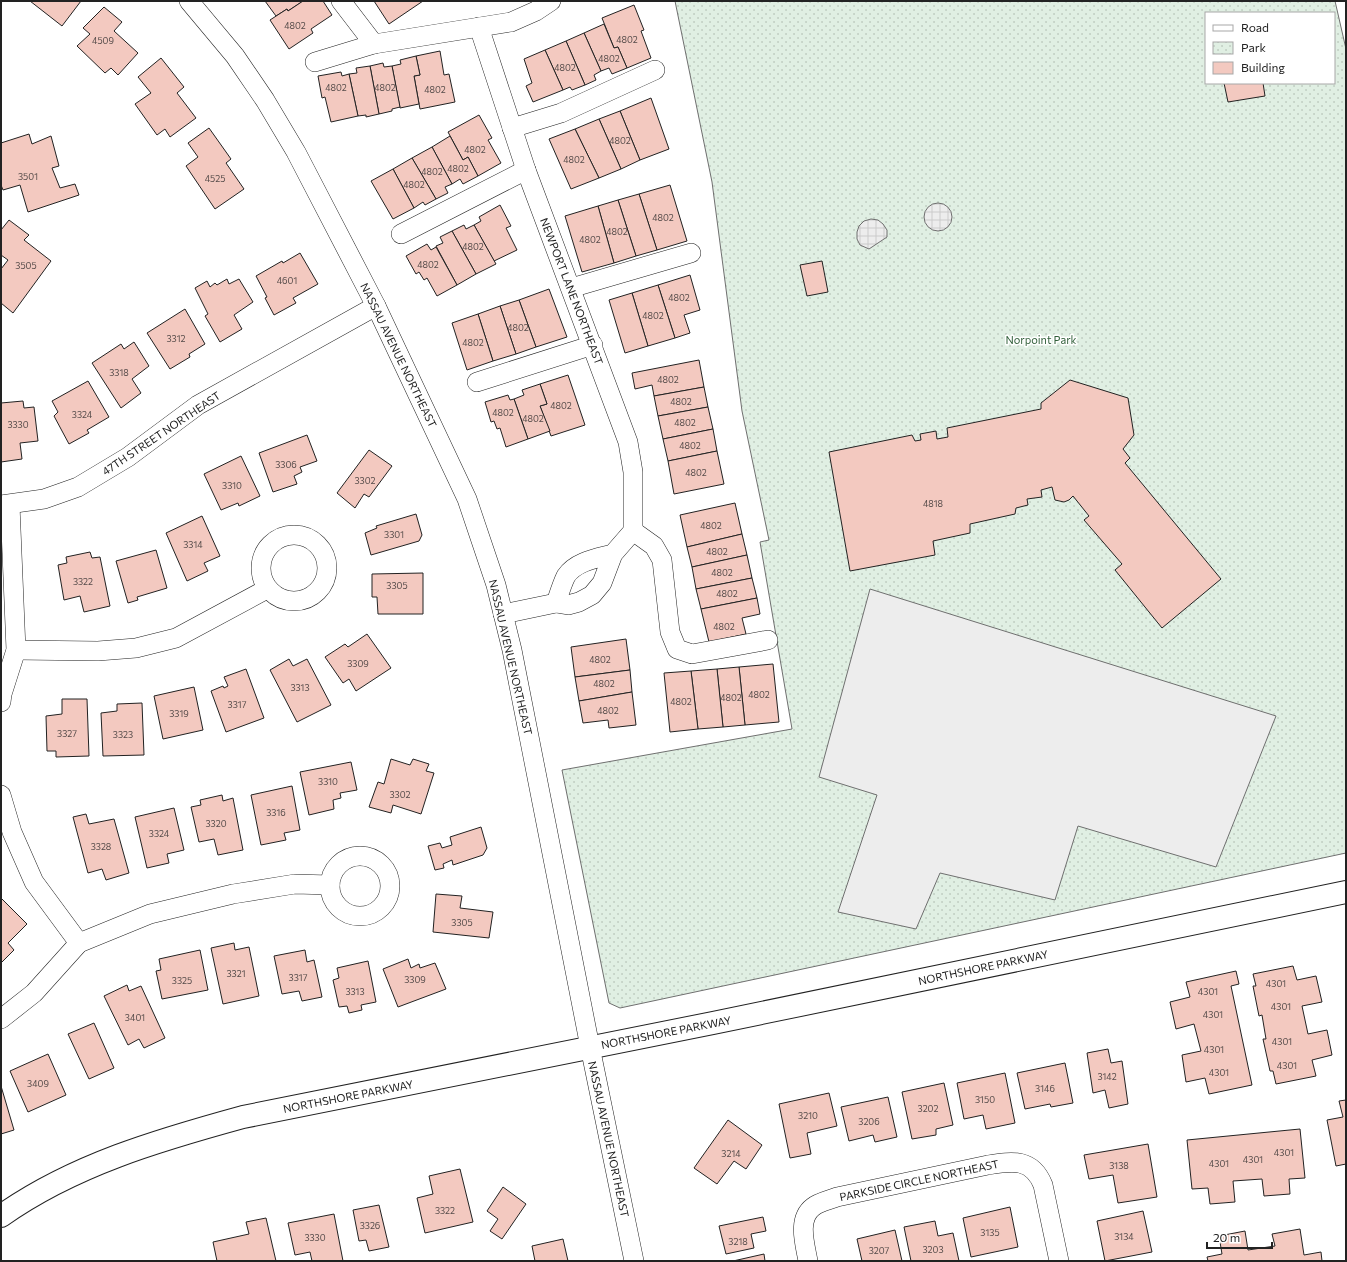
<svg xmlns="http://www.w3.org/2000/svg" width="1347" height="1262" font-family="Commissioner,sans-serif">
<defs>
<pattern id="park-dots" width="8" height="8" patternUnits="userSpaceOnUse"><rect width="8" height="8" fill="#e0efe3"/><path d="M2 2h.1M6 6h.1" fill="none" stroke="#c0cdc2" stroke-width="1.8" stroke-linecap="round"/></pattern>
<pattern id="plaza-grid" width="8" height="8" patternUnits="userSpaceOnUse"><rect width="8" height="8" fill="#ededed"/><path d="M0 4h8M4 0v8" fill="none" stroke="#cbcbcb"/></pattern>
</defs>
<rect width="100%" height="100%" fill="#fff"/>
<path fill="url(#park-dots)" stroke="#6f6f6f" fill-rule="evenodd" d="M675,1h660l11,48v804l-726,155 -11,-5 -47,-233 230,-41 -32,-187 9,-2 -27,-129 -30,-229zM1206,13h128v70h-128z"/>
<polygon fill="#ededed" stroke="#6f6f6f" points="870,589 1276,716 1216,867 1078,826 1055,900 940,873 916,929 838,912 877,795 819,777"/>
<g fill="url(#plaza-grid)" stroke="#6f6f6f">
<circle cx="938" cy="217" r="14"/>
<polygon points="871,219 878,220 883,224 887,230 887,237 869,249 860,245 857,239 857,232 859,226 864,221"/>
</g>
<g fill="#f3c9c0" stroke="#222">
<polygon points="30,1 81,1 62,26"/>
<polygon points="265,1 303,1 288,11 287,9 276,16"/>
<polygon points="303,1 323,1 332,15 311,29 313,33 289,49 270,20 287,9 288,11"/>
<polygon points="374,1 423,1 389,24"/>
<polygon points="634,5 644,30 641,31 651,58 627,68 618,47 614,48 602,18"/>
<polygon points="104,7 122,22 114,31 138,53 118,75 111,68 105,73 77,46 90,34 83,28"/>
<polygon points="604,24 614,48 618,47 627,68 612,74 609,68 601,71 584,33"/>
<polygon points="584,33 601,71 594,75 596,80 585,85 566,41"/>
<polygon points="566,41 585,85 572,90 570,87 563,90 545,50"/>
<polygon points="545,50 563,90 533,102 526,86 532,83 524,59"/>
<polygon points="440,51 444,75 449,74 455,102 420,109 414,76 420,75 416,56"/>
<polygon points="416,56 420,75 414,76 419,104 400,108 392,66 401,64 400,60"/>
<polygon points="161,58 184,87 177,93 196,118 170,137 165,129 157,135 135,104 151,93 138,77"/>
<polygon points="383,63 384,67 392,66 400,107 392,109 392,111 379,114 370,66"/>
<polygon points="370,66 379,114 366,117 366,115 358,116 349,74 357,73 356,68"/>
<polygon points="341,72 342,76 349,74 358,116 331,122 325,97 322,98 318,76"/>
<polygon points="1224,83 1263,83 1265,96 1228,102"/>
<polygon points="651,98 669,149 640,160 620,111"/>
<polygon points="620,111 640,160 621,169 599,119"/>
<polygon points="479,115 492,138 488,140 501,163 478,176 468,157 463,160 448,132"/>
<polygon points="599,119 621,169 599,178 575,129"/>
<polygon points="209,128 231,159 226,163 244,189 215,209 186,166 198,157 188,143"/>
<polygon points="575,129 599,178 571,189 549,139"/>
<polygon points="29,134 32,144 51,136 59,166 52,168 60,188 75,184 79,195 28,212 20,185 3,190 1,185 1,143"/>
<polygon points="450,136 463,160 468,157 478,176 463,184 460,179 452,184 432,147"/>
<polygon points="432,147 452,184 445,187 448,193 436,199 412,158"/>
<polygon points="412,158 436,199 425,205 423,202 414,208 393,169"/>
<polygon points="393,169 414,208 393,219 371,181"/>
<polygon points="670,185 687,241 657,250 639,194"/>
<polygon points="639,194 657,250 636,256 618,200"/>
<polygon points="618,200 636,256 614,263 598,206"/>
<polygon points="500,205 511,226 506,228 517,250 494,261 474,225 481,221 479,217"/>
<polygon points="598,206 614,263 582,272 565,216"/>
<polygon points="9,220 29,235 24,240 51,261 13,313 1,303 1,269 8,260 1,255 1,230"/>
<polygon points="464,225 466,229 474,225 496,264 476,274 452,231"/>
<polygon points="452,231 476,274 457,285 436,246 443,243 440,237"/>
<polygon points="427,244 431,250 436,247 457,285 437,296 427,278 424,280 419,272 416,274 406,256"/>
<polygon points="300,253 318,284 293,298 296,303 274,315 265,298 267,297 256,276 282,261 283,263"/>
<polygon points="822,261 828,292 807,296 800,265"/>
<polygon points="690,275 700,310 684,315 690,333 675,338 658,285"/>
<polygon points="227,279 229,284 239,279 253,302 234,315 242,329 220,342 205,316 208,314 195,288 207,281 210,287 215,283 217,285"/>
<polygon points="658,285 675,338 648,346 632,293"/>
<polygon points="549,289 567,337 536,347 519,300"/>
<polygon points="632,293 648,346 625,353 609,300"/>
<polygon points="519,300 536,347 516,354 500,306"/>
<polygon points="500,306 516,354 493,361 478,314"/>
<polygon points="185,309 205,344 189,354 190,357 170,369 147,333"/>
<polygon points="478,314 493,361 467,370 452,323"/>
<polygon points="134,342 149,366 132,379 141,393 121,408 92,363 121,344 124,349"/>
<polygon points="699,360 704,387 654,396 652,385 635,389 632,373"/>
<polygon points="568,375 585,425 551,436 540,406 547,404 540,384"/>
<polygon points="1070,380 1128,398 1134,435 1123,449 1130,458 1125,463 1221,579 1162,628 1115,570 1122,564 1084,520 1089,516 1073,496 1069,500 1064,502 1055,500 1052,487 1041,490 1042,497 1027,499 1028,505 1016,508 1015,514 970,524 970,533 933,541 935,555 850,571 829,452 912,435 915,441 921,440 920,434 936,431 937,439 948,437 947,428 1041,409 1041,403"/>
<polygon points="88,381 109,417 87,430 89,433 69,444 54,416 58,412 52,401"/>
<polygon points="540,384 547,404 540,406 550,431 528,439 514,399 524,395 522,390"/>
<polygon points="704,387 708,407 658,416 654,396"/>
<polygon points="508,395 510,400 514,399 528,439 506,447 500,428 497,429 494,421 491,422 485,402"/>
<polygon points="23,401 24,408 34,407 38,441 20,443 22,459 1,462 1,403"/>
<polygon points="708,407 713,429 663,439 658,416"/>
<polygon points="713,429 717,451 668,461 663,439"/>
<polygon points="307,435 317,461 300,467 302,472 294,476 297,484 273,492 259,453"/>
<polygon points="369,450 392,466 369,497 364,494 355,508 337,493"/>
<polygon points="717,451 724,484 674,494 668,461"/>
<polygon points="241,456 260,496 239,506 238,503 221,510 204,474"/>
<polygon points="735,503 742,534 687,547 680,515"/>
<polygon points="416,514 422,535 419,541 371,555 365,533 377,528 376,526"/>
<polygon points="202,516 220,556 204,563 208,571 187,581 166,533"/>
<polygon points="742,534 747,555 692,567 687,547"/>
<polygon points="156,550 167,588 137,597 138,600 128,603 116,561"/>
<polygon points="90,552 92,558 100,557 110,606 84,612 80,596 64,600 58,565 67,563 66,557"/>
<polygon points="747,555 752,578 696,589 692,567"/>
<polygon points="423,573 423,614 378,614 377,597 372,597 372,574"/>
<polygon points="752,578 757,598 701,609 696,589"/>
<polygon points="757,598 760,614 742,618 746,634 709,642 701,609"/>
<polygon points="367,634 391,668 356,691 349,679 343,683 325,657 345,644 348,647"/>
<polygon points="626,639 630,670 575,677 571,647"/>
<polygon points="289,659 293,666 307,659 331,705 297,722 270,670"/>
<polygon points="773,664 779,722 745,725 739,667"/>
<polygon points="739,667 745,725 723,727 717,669"/>
<polygon points="246,669 264,718 226,732 211,691 223,686 224,688 228,686 224,677"/>
<polygon points="717,669 723,727 698,729 691,671"/>
<polygon points="630,670 632,692 579,701 575,677"/>
<polygon points="691,671 698,729 670,732 664,673"/>
<polygon points="194,687 203,730 163,739 154,696"/>
<polygon points="632,692 636,725 609,728 608,720 583,723 579,701"/>
<polygon points="62,699 87,699 89,756 56,757 56,751 47,751 46,716 62,714"/>
<polygon points="142,703 144,755 103,756 101,713 117,711 117,704"/>
<polygon points="391,759 410,765 413,759 429,764 426,771 434,773 421,814 393,805 391,813 369,807 378,782 384,784"/>
<polygon points="351,762 357,790 340,793 341,798 333,800 334,809 309,815 300,772"/>
<polygon points="292,786 300,830 284,833 286,840 261,845 251,795"/>
<polygon points="222,795 223,801 233,798 243,850 218,855 214,839 199,842 191,807 201,805 200,800"/>
<polygon points="174,808 184,850 167,854 169,863 147,868 135,817"/>
<polygon points="86,814 89,824 114,819 129,873 106,880 102,869 88,873 73,817"/>
<polygon points="481,827 487,848 483,855 453,865 452,860 443,864 444,868 435,870 428,846 440,843 442,848 452,845 450,837"/>
<polygon points="436,894 462,896 460,908 493,912 489,938 433,932"/>
<polygon points="1,898 27,924 8,943 14,950 1,963"/>
<polygon points="234,943 235,950 249,947 259,996 223,1004 211,948"/>
<polygon points="200,950 208,990 162,999 156,971 161,970 159,959"/>
<polygon points="305,950 307,962 314,960 322,997 302,1001 299,991 282,994 274,956"/>
<polygon points="408,959 411,968 419,964 420,968 435,963 446,989 398,1007 383,969"/>
<polygon points="368,961 376,1002 361,1005 362,1010 349,1013 347,1006 339,1007 333,980 339,978 337,968"/>
<polygon points="1293,966 1297,980 1316,976 1322,1002 1302,1006 1308,1034 1327,1030 1332,1055 1312,1060 1316,1076 1276,1084 1273,1071 1270,1071 1263,1039 1266,1039 1262,1015 1259,1016 1253,986 1256,986 1253,974"/>
<polygon points="1236,971 1239,984 1231,986 1252,1085 1209,1094 1205,1078 1186,1082 1182,1055 1201,1051 1194,1024 1176,1029 1170,1002 1190,997 1186,982"/>
<polygon points="127,985 129,991 141,986 165,1038 144,1048 139,1039 128,1045 104,996"/>
<polygon points="94,1023 114,1068 89,1079 68,1034"/>
<polygon points="1108,1049 1111,1063 1122,1061 1128,1104 1109,1108 1105,1090 1093,1093 1087,1053"/>
<polygon points="48,1054 66,1095 28,1112 10,1071"/>
<polygon points="1065,1063 1073,1103 1051,1107 1050,1104 1025,1109 1017,1073"/>
<polygon points="1005,1073 1015,1123 986,1129 983,1115 964,1119 957,1083"/>
<polygon points="944,1083 953,1125 936,1129 936,1135 912,1139 902,1092"/>
<polygon points="1,1086 14,1130 1,1134"/>
<polygon points="829,1093 837,1126 807,1133 811,1154 790,1158 779,1104"/>
<polygon points="888,1097 897,1137 875,1142 873,1135 849,1141 841,1107"/>
<polygon points="1346,1100 1346,1164 1336,1166 1327,1120 1343,1117 1339,1101"/>
<polygon points="728,1120 762,1145 746,1169 734,1161 717,1184 694,1168"/>
<polygon points="1300,1129 1305,1178 1289,1179 1290,1194 1264,1196 1262,1179 1233,1181 1235,1202 1210,1204 1208,1188 1192,1189 1187,1140"/>
<polygon points="1148,1144 1157,1197 1118,1203 1113,1175 1089,1179 1084,1155"/>
<polygon points="460,1169 473,1222 425,1233 417,1198 433,1194 429,1176"/>
<polygon points="503,1187 526,1204 502,1239 490,1231 498,1219 487,1211"/>
<polygon points="379,1205 389,1247 369,1251 366,1240 359,1241 353,1210"/>
<polygon points="1010,1207 1018,1247 971,1257 963,1218"/>
<polygon points="1143,1211 1152,1252 1105,1261 1097,1221"/>
<polygon points="334,1214 343,1261 312,1261 310,1252 295,1255 288,1223"/>
<polygon points="763,1217 766,1231 751,1234 754,1248 726,1254 719,1226"/>
<polygon points="266,1218 276,1261 217,1261 213,1242 249,1234 246,1222"/>
<polygon points="935,1221 938,1236 953,1233 959,1261 911,1261 904,1227"/>
<polygon points="1300,1229 1304,1255 1321,1252 1322,1261 1208,1261 1207,1257 1222,1254 1219,1236 1245,1231 1248,1250 1275,1246 1272,1234"/>
<polygon points="895,1230 902,1261 862,1261 857,1239"/>
<polygon points="563,1239 568,1261 533,1261 535,1261 532,1246"/>
<polygon points="764,1254 765,1261 733,1261"/>
</g>
<g fill="none" stroke-linecap="round" stroke-linejoin="round">
<defs>
<g id="street">
<polyline points="189,1 235,56 265,100 296,152 376,306 467,499 496,585 512,650 590,1047 634,1261"/>
<polyline points="341,1 374,44"/>
<path d="M479,27l47,143 102,272 5,30v59l-20,23 -11,29 -10,12 -13,7 -11,3 -12,-2c3,-9 6,-19 10,-27 10,-15 32,-18 47,-22"/>
<polyline points="315,62 374,44 511,22 536,11 551,1"/>
<polyline points="512,128 561,113 655,70"/>
<polyline points="401,234 526,170"/>
<polyline points="571,288 691,253"/>
<polyline points="477,382 593,345"/>
<polyline points="1,505 44,499 78,487 128,457 198,405 376,306"/>
<polyline points="633,531 654,546 662,560 670,632 677,649 692,654 768,640"/>
<circle cx="294" cy="568" r="33"/>
<polyline points="503,614 556,603"/>
<polyline points="16,650 98,651 136,648 176,638 267,589"/>
<polyline points="1,702 2,694 16,650 10,505"/>
<polyline points="1,795 12,832 34,882 79,943"/>
<circle cx="360" cy="886" r="30"/>
<polyline points="1,1019 34,993 79,943 150,914 233,894 295,884 330,885"/>
<path d="M808,1261c-3,-17 -11,-42 5,-54 6,-5 17,-7 24,-10l151,-32c25,-4 44,-7 55,20l16,76"/>
</g>
<path id="secondary" d="M1,1216c72,-51 158,-76 242,-99l470,-94 633,-131"/>
</defs>
<use href="#street" stroke="#222" stroke-width="20"/>
<use href="#secondary" stroke="#222" stroke-width="24"/>
<use href="#street" stroke="#fff" stroke-width="19"/>
<use href="#secondary" stroke="#fff" stroke-width="22"/>
</g>
<g text-anchor="middle" dominant-baseline="central" stroke-width="3" stroke-linejoin="round" paint-order="stroke">
<g font-size="9" fill="#564c4a">
<text x="295" y="25">4802</text>
<text x="627" y="39">4802</text>
<text x="103" y="40">4509</text>
<text x="609" y="58">4802</text>
<text x="565" y="67">4802</text>
<text x="336" y="87">4802</text>
<text x="385" y="87">4802</text>
<text x="435" y="89">4802</text>
<text x="620" y="140">4802</text>
<text x="475" y="149">4802</text>
<text x="574" y="159">4802</text>
<text x="458" y="168">4802</text>
<text x="432" y="171">4802</text>
<text x="28" y="176">3501</text>
<text x="215" y="178">4525</text>
<text x="414" y="184">4802</text>
<text x="663" y="217">4802</text>
<text x="617" y="231">4802</text>
<text x="590" y="239">4802</text>
<text x="473" y="246">4802</text>
<text x="428" y="264">4802</text>
<text x="26" y="265">3505</text>
<text x="287" y="280">4601</text>
<text x="679" y="297">4802</text>
<text x="653" y="315">4802</text>
<text x="518" y="327">4802</text>
<text x="176" y="338">3312</text>
<text x="473" y="342">4802</text>
<text x="119" y="372">3318</text>
<text x="668" y="379">4802</text>
<text x="681" y="401">4802</text>
<text x="561" y="405">4802</text>
<text x="503" y="412">4802</text>
<text x="82" y="414">3324</text>
<text x="533" y="418">4802</text>
<text x="685" y="422">4802</text>
<text x="18" y="424">3330</text>
<text x="690" y="445">4802</text>
<text x="286" y="464">3306</text>
<text x="696" y="472">4802</text>
<text x="365" y="480">3302</text>
<text x="232" y="485">3310</text>
<text x="933" y="503">4818</text>
<text x="711" y="525">4802</text>
<text x="394" y="534">3301</text>
<text x="193" y="544">3314</text>
<text x="717" y="551">4802</text>
<text x="722" y="572">4802</text>
<text x="83" y="581">3322</text>
<text x="397" y="585">3305</text>
<text x="727" y="593">4802</text>
<text x="724" y="626">4802</text>
<text x="600" y="659">4802</text>
<text x="358" y="663">3309</text>
<text x="604" y="683">4802</text>
<text x="300" y="687">3313</text>
<text x="759" y="694">4802</text>
<text x="731" y="697">4802</text>
<text x="681" y="701">4802</text>
<text x="237" y="704">3317</text>
<text x="608" y="710">4802</text>
<text x="179" y="713">3319</text>
<text x="67" y="733">3327</text>
<text x="123" y="734">3323</text>
<text x="328" y="781">3310</text>
<text x="400" y="794">3302</text>
<text x="276" y="812">3316</text>
<text x="216" y="823">3320</text>
<text x="159" y="833">3324</text>
<text x="101" y="846">3328</text>
<text x="462" y="922">3305</text>
<text x="236" y="973">3321</text>
<text x="298" y="977">3317</text>
<text x="415" y="979">3309</text>
<text x="182" y="980">3325</text>
<text x="1276" y="983">4301</text>
<text x="355" y="991">3313</text>
<text x="1208" y="991">4301</text>
<text x="1281" y="1006">4301</text>
<text x="1213" y="1014">4301</text>
<text x="135" y="1017">3401</text>
<text x="1282" y="1041">4301</text>
<text x="1214" y="1049">4301</text>
<text x="1287" y="1065">4301</text>
<text x="1219" y="1072">4301</text>
<text x="1107" y="1076">3142</text>
<text x="38" y="1083">3409</text>
<text x="1045" y="1088">3146</text>
<text x="985" y="1099">3150</text>
<text x="928" y="1108">3202</text>
<text x="808" y="1115">3210</text>
<text x="869" y="1121">3206</text>
<text x="1284" y="1152">4301</text>
<text x="731" y="1153">3214</text>
<text x="1253" y="1159">4301</text>
<text x="1219" y="1163">4301</text>
<text x="1119" y="1165">3138</text>
<text x="445" y="1210">3322</text>
<text x="370" y="1225">3326</text>
<text x="990" y="1232">3135</text>
<text x="1124" y="1236">3134</text>
<text x="315" y="1237">3330</text>
<text x="738" y="1241">3218</text>
<text x="933" y="1249">3203</text>
<text x="879" y="1250">3207</text>
</g>
<g font-size="11" fill="#222" stroke="#fff">
<text transform="translate(572 291) rotate(69)">NEWPORT LANE NORTHEAST</text>
<text transform="translate(399 355) rotate(64)">NASSAU AVENUE NORTHEAST</text>
<text transform="translate(161 433) rotate(-34)">47TH STREET NORTHEAST</text>
<text transform="translate(511 657) rotate(77)">NASSAU AVENUE NORTHEAST</text>
<text transform="translate(983 967) rotate(-12)">NORTHSHORE PARKWAY</text>
<text transform="translate(666 1032) rotate(-11)">NORTHSHORE PARKWAY</text>
<text transform="translate(348 1096) rotate(-11)">NORTHSHORE PARKWAY</text>
<text transform="translate(609 1139) rotate(78)">NASSAU AVENUE NORTHEAST</text>
<text transform="translate(919 1180) rotate(-12)">PARKSIDE CIRCLE NORTHEAST</text>
</g>
<g font-size="11" fill="#2f5e38" stroke="#fff">
<text x="1041" y="339">Norpoint Park</text>
</g>
</g>
<rect width="1347" height="1262" fill="none" stroke="#222222" stroke-width="4"/>
<rect x="1205" y="12" width="130" height="72" fill="#ffffff" stroke="#a7a7a7"/>
<rect x="1213" y="25" width="20" height="6" fill="#ffffff" stroke="#a7a7a7"/>
<text x="1241" y="32" font-size="12" fill="#222222">Road</text>
<rect x="1213" y="42" width="20" height="12" fill="url(#park-dots)" stroke="#a7a7a7"/>
<text x="1241" y="52" font-size="12" fill="#222222">Park</text>
<rect x="1213" y="62" width="20" height="12" fill="#f3c9c0" stroke="#a7a7a7"/>
<text x="1241" y="72" font-size="12" fill="#222222">Building</text>
<path d="M1207 1242v6h65v-6" fill="none" stroke="#222222" stroke-width="2"/>
<text x="1213" y="1242" font-size="12" fill="#222222" stroke="#ffffff" stroke-width="3" paint-order="stroke">20 m</text>
</svg>
